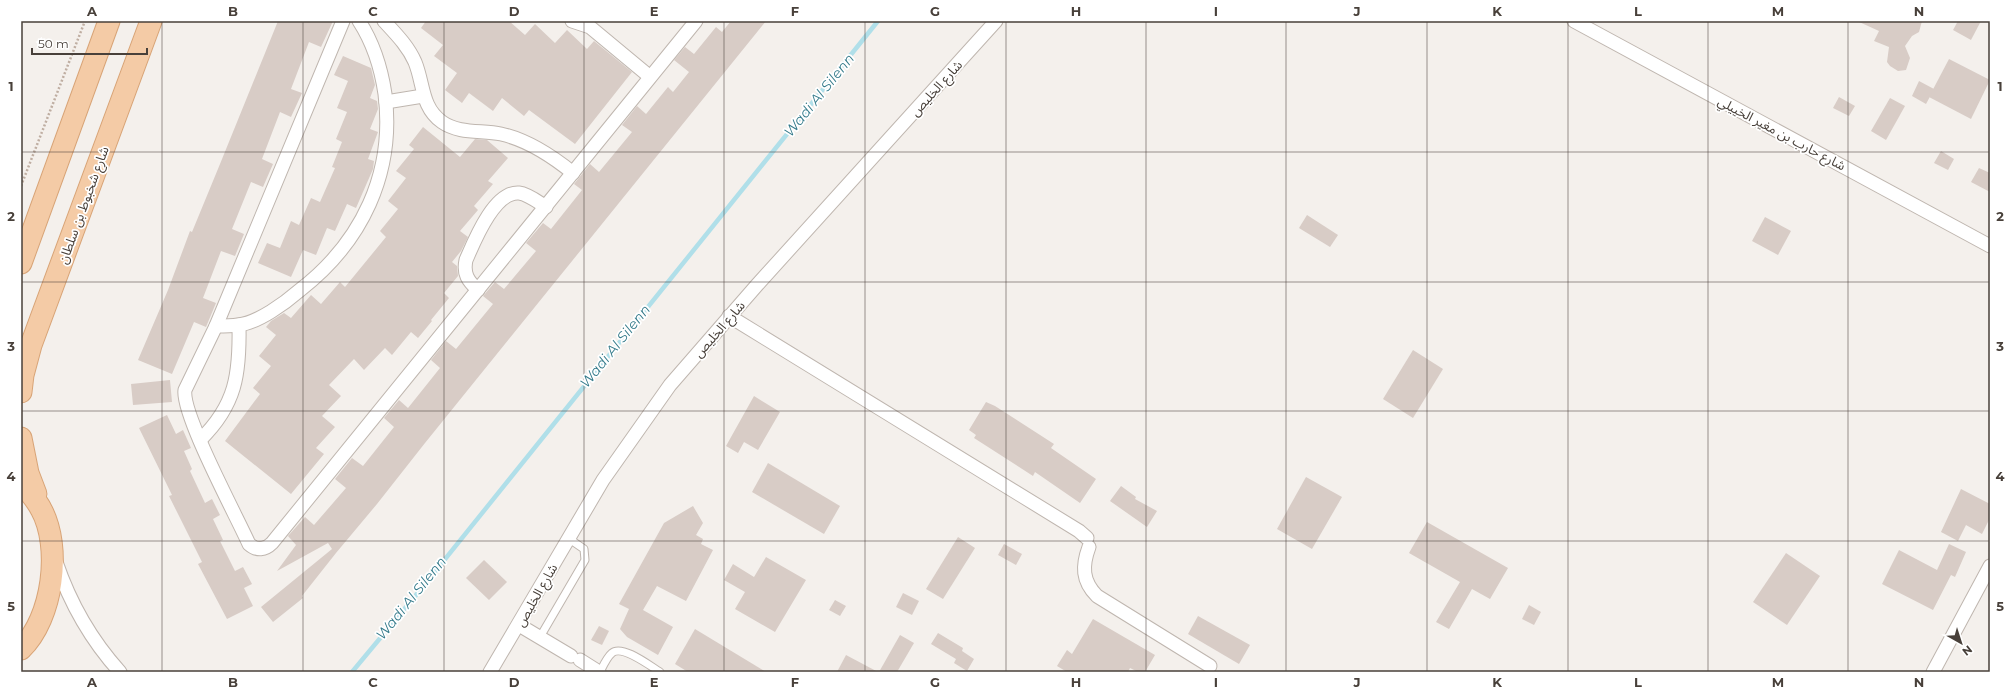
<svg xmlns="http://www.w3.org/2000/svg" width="2011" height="693" font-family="Montserrat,'Noto Sans Arabic',sans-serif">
<rect width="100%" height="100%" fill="#f4f0ec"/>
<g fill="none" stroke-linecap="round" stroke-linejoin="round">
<polyline stroke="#b0dfe9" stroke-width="4.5" points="352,672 421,589 878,21"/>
</g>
<g fill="#d8ccc6">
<polygon points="278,21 333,21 321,47 309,42 291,89 302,93 291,117 280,112 262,159 273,164 263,187 251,182 232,229 244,234 235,256 221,251 203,298 216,303 206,327 194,322 172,374 138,360 168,290 190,231 192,232 220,164"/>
<polygon points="426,21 509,21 525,35 535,24 555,43 567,30 587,49 594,41 632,72 575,144 529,110 524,116 502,98 493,111 469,93 462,103 445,90 457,73 434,56 443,45 421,28"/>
<polygon points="731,21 766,21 425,443 377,504 336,553 302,596 303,598 273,622 261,607 332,549 328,543 277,571 296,545 288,536 305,517 314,525 346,488 335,479 352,458 363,466 394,427 384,418 399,400 408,408 440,368 431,360 446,341 456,349 493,304 483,296 495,282 504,289 536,251 526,243 543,223 551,229 582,190 574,184 590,164 599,172 632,132 622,125 637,106 646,114 668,87 673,92 689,72 674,60 685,47 694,54 716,27 722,32"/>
<polygon points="1857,21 1922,21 1919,32 1912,36 1905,46 1910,58 1906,70 1898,71 1890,66 1887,62 1889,47 1874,41 1879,31"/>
<polygon points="1958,21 1981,21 1971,40 1953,30"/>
<polygon points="343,56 371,68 375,85 370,98 377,101 378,109 370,129 378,132 368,159 374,161 373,169 356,208 347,204 335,231 327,228 316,255 303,250 291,277 258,263 267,243 280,248 291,221 299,225 311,198 320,202 335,168 332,167 342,142 336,139 347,112 337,108 348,81 334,75"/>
<polygon points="1949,59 1990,80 1971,119 1929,97"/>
<polygon points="1919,81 1934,89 1926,104 1912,96"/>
<polygon points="1839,97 1855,106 1849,116 1833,108"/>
<polygon points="1890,98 1905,106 1886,140 1871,131"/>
<polygon points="423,127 460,157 475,139 487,140 508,158 488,181 493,184 474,206 478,210 460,231 468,237 461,251 452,262 457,266 458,276 444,293 449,298 431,320 432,321 418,338 411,332 392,355 385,348 364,370 354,359 329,385 341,396 322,416 335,427 316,448 324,454 291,494 225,441 260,394 253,388 271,366 259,356 276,335 266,327 271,321 284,313 291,318 311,295 321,304 340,282 345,287 386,237 380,231 398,209 388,201 406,178 396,171 414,149 409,145"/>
<polygon points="1941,151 1954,159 1948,170 1934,163"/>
<polygon points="1979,168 1990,173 1990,192 1971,182"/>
<polygon points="1307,215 1338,235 1330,247 1299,228"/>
<polygon points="1765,217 1791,231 1778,255 1752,241"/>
<polygon points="1413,350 1443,369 1413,418 1383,399"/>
<polygon points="170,380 172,402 133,405 131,384"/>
<polygon points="754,396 780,412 758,450 744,442 738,453 726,446"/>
<polygon points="986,402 995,406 1054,444 1051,448 1096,479 1080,503 1035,472 1033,476 974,438 976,435 969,430"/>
<polygon points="167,415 176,434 183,430 191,448 184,451 192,469 190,471 205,503 212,499 220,515 213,519 223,540 220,541 235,571 243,567 252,584 244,588 253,606 227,619 198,564 202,562 169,496 172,495 139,428"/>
<polygon points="768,463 840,506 824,534 752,492"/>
<polygon points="1306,477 1342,497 1312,549 1277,529"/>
<polygon points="1121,486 1136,497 1135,499 1157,511 1147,527 1110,501"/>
<polygon points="1961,489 1990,504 1990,518 1982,534 1966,525 1958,541 1941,532"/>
<polygon points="693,506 703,523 696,535 703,539 701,544 713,550 686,601 657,586 643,610 673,627 658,655 627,637 620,629 629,609 619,604 664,523"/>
<polygon points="1427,522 1508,568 1490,599 1472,589 1449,629 1436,622 1460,582 1409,553"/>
<polygon points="958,537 975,548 943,599 926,589"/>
<polygon points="1004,544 1022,554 1016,565 998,555"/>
<polygon points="1949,544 1966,552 1955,577 1951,575 1933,610 1882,584 1899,550 1937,570"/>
<polygon points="1786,553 1820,576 1787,625 1753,602"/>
<polygon points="766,557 806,580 775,632 735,609 745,592 724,580 733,564 754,577"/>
<polygon points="484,560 507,582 489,600 466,578"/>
<polygon points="903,593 919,601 912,615 896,607"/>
<polygon points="835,600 846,606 840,616 829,610"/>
<polygon points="1529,605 1541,612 1534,625 1522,619"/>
<polygon points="1198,616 1250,645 1239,664 1188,634"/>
<polygon points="1093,619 1155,655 1145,672 1138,672 1130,668 1128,672 1067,672 1057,666 1067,650 1072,654"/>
<polygon points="599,626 609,631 602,645 591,640"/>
<polygon points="695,629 766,672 688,672 675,664"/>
<polygon points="938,633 963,648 962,651 974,659 967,671 954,663 956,659 931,644"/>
<polygon points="900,635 914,643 897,672 879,672"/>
<polygon points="846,655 878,672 837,672"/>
</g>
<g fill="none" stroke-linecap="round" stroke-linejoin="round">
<defs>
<g id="lane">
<polyline points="540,637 585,560 584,549 568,538"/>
<path d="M600,672c3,-6 7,-15 12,-19 10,-9 38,13 48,19"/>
</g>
<g id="street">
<path d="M343,21l-127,305 -31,64c-4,23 52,127 64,154 8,7 16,6 23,-1l424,-522"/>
<path d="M384,21c12,13 24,25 31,41 9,22 6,45 27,60 17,12 40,8 59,12 27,6 51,22 72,39"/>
<polyline points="572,21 590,27 649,76"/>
<polyline points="1574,21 1990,246"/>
<polyline points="386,102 423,96"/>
<path d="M478,290c-10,-9 -15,-16 -12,-30 8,-18 28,-69 53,-67 9,1 19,9 27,14"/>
<polyline points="729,316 1079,531 1087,538"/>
<path d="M216,326c7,0 15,0 22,-1 20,-2 47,-22 62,-35 62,-48 95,-117 85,-196 -4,-27 -11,-50 -26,-73"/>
<path d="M200,440c36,-35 40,-66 39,-115"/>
<path d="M1089,547c-7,19 -7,34 8,49l113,70"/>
<path d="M56,562c14,41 35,78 64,110"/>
<polyline points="519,625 571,656"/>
<polyline points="580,660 599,672"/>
<polyline points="490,672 603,480 670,385 757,285 996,21"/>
<polyline points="1933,672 1990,566"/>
</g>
<g id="primary">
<polyline points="21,263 109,21"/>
<polyline points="21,392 23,375 31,345 151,21"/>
<polyline points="21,438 28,473 36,494"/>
<path d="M21,481c6,9 15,18 20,28 21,38 12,109 -20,140"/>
</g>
</defs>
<use href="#lane" stroke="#bfb6af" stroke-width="9"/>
<use href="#street" stroke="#bfb6af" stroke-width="15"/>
<use href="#primary" stroke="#d8a477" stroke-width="23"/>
<polyline stroke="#bfaea2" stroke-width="2.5" stroke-dasharray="2 2" stroke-linecap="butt" points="21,186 85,21"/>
<use href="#lane" stroke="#fff" stroke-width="7"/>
<use href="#street" stroke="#fff" stroke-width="13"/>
<use href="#primary" stroke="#f4cba6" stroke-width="21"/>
</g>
<path fill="none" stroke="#48403a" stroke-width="1" stroke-opacity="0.55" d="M162,21v651M303,21v651M444,21v651M584,21v651M724,21v651M865,21v651M1006,21v651M1146,21v651M1286,21v651M1427,21v651M1568,21v651M1708,21v651M1848,21v651M21,152h1969M21,282h1969M21,411h1969M21,541h1969"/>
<g text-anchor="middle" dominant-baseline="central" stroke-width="3.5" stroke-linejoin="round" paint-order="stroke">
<g font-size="13" fill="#48403a" stroke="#fff">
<text transform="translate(936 88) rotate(-48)">شارع الخليص</text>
<text transform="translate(1782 133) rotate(28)">شارع حارب بن مغير الخييلي</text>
<text transform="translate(83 205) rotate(-70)">شارع شخبوط بن سلطان</text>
<text transform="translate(719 329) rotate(-49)">شارع الخليص</text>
<text transform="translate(536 595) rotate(-60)">شارع الخليص</text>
</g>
<g font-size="14" font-style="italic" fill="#357b8b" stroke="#fff">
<text transform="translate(819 95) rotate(-51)">Wadi Al Silenn</text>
<text transform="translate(615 346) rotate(-51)">Wadi Al Silenn</text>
<text transform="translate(411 598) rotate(-51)">Wadi Al Silenn</text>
</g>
</g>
<rect width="2011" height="693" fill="none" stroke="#ffffff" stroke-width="44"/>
<g transform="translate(1961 643) rotate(141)" stroke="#ffffff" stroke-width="3" paint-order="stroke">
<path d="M0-3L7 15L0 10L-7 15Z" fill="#48403a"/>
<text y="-6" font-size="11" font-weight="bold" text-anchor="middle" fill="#48403a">N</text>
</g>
<path d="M32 48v6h115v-6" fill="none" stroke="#48403a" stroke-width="2"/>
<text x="38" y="48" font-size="12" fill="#48403a" stroke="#ffffff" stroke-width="3" paint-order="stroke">50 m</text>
<rect x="22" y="22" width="1967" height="649" fill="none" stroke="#48403a" stroke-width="1.5"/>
<g font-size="13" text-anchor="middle" font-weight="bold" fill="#48403a">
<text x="92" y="16">A</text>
<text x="233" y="16">B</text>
<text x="373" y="16">C</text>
<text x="514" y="16">D</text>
<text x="654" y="16">E</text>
<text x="795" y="16">F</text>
<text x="935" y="16">G</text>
<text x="1076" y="16">H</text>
<text x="1216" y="16">I</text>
<text x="1357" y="16">J</text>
<text x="1497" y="16">K</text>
<text x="1638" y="16">L</text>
<text x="1778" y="16">M</text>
<text x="1919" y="16">N</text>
<text x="11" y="91">1</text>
<text x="2000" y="91">1</text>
<text x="11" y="221">2</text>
<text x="2000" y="221">2</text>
<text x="11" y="351">3</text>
<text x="2000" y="351">3</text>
<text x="11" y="481">4</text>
<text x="2000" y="481">4</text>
<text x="11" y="611">5</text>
<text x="2000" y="611">5</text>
<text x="92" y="687">A</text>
<text x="233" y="687">B</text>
<text x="373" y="687">C</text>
<text x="514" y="687">D</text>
<text x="654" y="687">E</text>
<text x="795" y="687">F</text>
<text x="935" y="687">G</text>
<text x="1076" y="687">H</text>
<text x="1216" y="687">I</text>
<text x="1357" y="687">J</text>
<text x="1497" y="687">K</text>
<text x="1638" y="687">L</text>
<text x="1778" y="687">M</text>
<text x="1919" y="687">N</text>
</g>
</svg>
